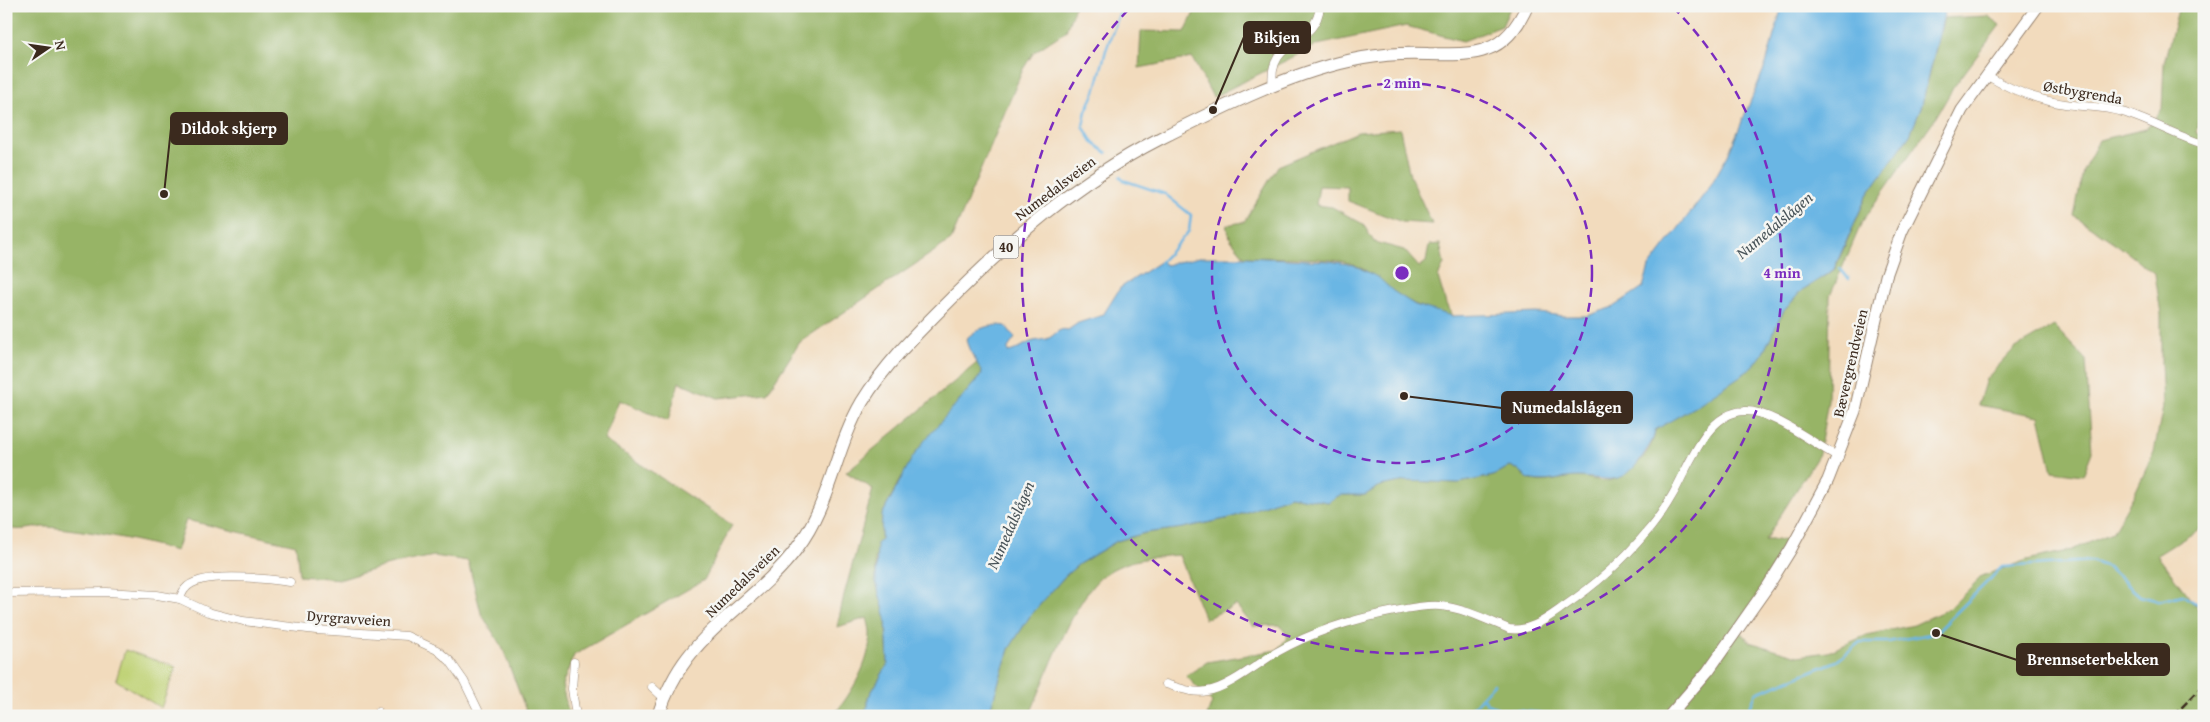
<svg xmlns="http://www.w3.org/2000/svg" width="2210" height="722" font-family="'Gentium Book Plus',serif">
<rect width="100%" height="100%" fill="#f6f6f2"/>
<filter id="ink" filterUnits="userSpaceOnUse"><feTurbulence type="fractalNoise" baseFrequency=".02" numOctaves="2"/><feDisplacementMap in="SourceGraphic" scale="10" xChannelSelector="R" yChannelSelector="G"/><feConvolveMatrix kernelMatrix="1 2 1 2 8 2 1 2 1" color-interpolation-filters="sRGB"/></filter>
<filter id="wash" filterUnits="userSpaceOnUse"><feTurbulence type="fractalNoise" baseFrequency=".0096" numOctaves="4" result="noise"/><feDisplacementMap in="SourceGraphic" scale="20" xChannelSelector="R" yChannelSelector="G"/><feGaussianBlur stdDeviation="1.12" result="paint"/><feColorMatrix in="noise" values="0 0 0 0 0 0 0 0 0 0 0 0 0 0 0 0 0 1.4 0 .05"/><feComposite in="paint" operator="in"/></filter>
<g filter="url(#wash)">
<rect width="100%" height="100%" fill="#f2dbbd"/>
<polygon fill="#bfd275" stroke="#7d7e4a" points="125,650 176,667 161,708 116,680"/>
<g fill="#97b466" stroke="#696f42">
<path d="M6,6h1069l-9,25 -32,21 -11,17 -72,171 -151,102 -33,51 -49,5 -39,-16 -11,39 -49,-21 -15,40 128,85 -28,55 -130,75 -12,30 7,31h-41l-25,-67 -22,-36 -13,-52 -34,-5 -45,9 -47,14 -43,-3 -3,-31 -110,-25 -10,31c-41,-12 -85,-20 -128,-24 -15,-1 -28,6 -42,0z"/>
<polygon points="1197,6 1511,6 1502,26 1463,41 1406,26 1317,45 1213,97 1192,58 1139,68 1141,31 1185,32"/>
<path d="M2179,6h25v110l-6,5 -2,12 8,4v389l-47,29 44,58 3,-1v104h-997l5,-14 -26,-26 21,-14 70,-12 11,-13 -8,-12 -27,1 -17,-21 -31,14 -26,-64c-25,2 -53,4 -74,19 -31,22 -59,105 -76,142h-41l21,-67 21,-33 35,-40 14,-12 38,-23 28,-8 38,-5 47,-10 60,-22 38,6 12,-7h25l15,-9 26,-5 53,2 34,-7 17,-10c9,2 14,12 22,14 17,4 29,-3 46,-3 10,0 24,6 34,3 19,-6 42,-29 43,-50l107,-75 21,-43 19,-22 32,-19 33,-76 43,-60 11,-27 23,-90 44,-2 12,9 -47,63 -17,29 -74,105 -32,74 -2,104 -9,54 -54,86h28l-53,92 12,11 46,13 30,-4 39,-17 47,-10 36,-17 32,-32 45,-16 45,-10 40,-17 23,-40 19,-41 9,-45 -2,-45v-48l-6,-40 -36,-28 -45,-30 9,-45 16,-31 47,-11 16,-20 2,-46z"/>
<path d="M1400,129l10,47 22,48 -30,-2 -54,-21v-14l-29,-1 -3,19 16,2 31,17 11,18 30,8 15,17 7,-5 3,-17 11,-1 4,20 -6,13 8,27 6,12c-22,-5 -41,-11 -59,-25 -12,-10 -23,-19 -38,-26 -21,-9 -84,-7 -110,-8l-14,-17 -5,-15 18,-3 34,-56 80,-34z"/>
<polygon points="2054,326 2086,360 2092,452 2083,475 2052,471 2039,416 1978,405 1986,379 2014,349"/>
<path d="M978,362l4,12 -42,49 -42,60 -16,32 -1,24 -6,21 1,22 10,36 2,46 -20,34v8l-6,9 -29,1c18,-22 38,-54 37,-83 0,-5 -2,-11 -3,-15l-30,9 7,-32 29,-106 -27,-17z"/>
</g>
<path fill="#6bb6e4" stroke="#537081" d="M1782,6h164l-25,102 -11,27 -43,60 -34,76 -31,19 -19,22 -21,43 -10,13 -56,38 -41,24c-1,10 -6,16 -11,24 -22,34 -32,24 -66,23 -16,0 -29,6 -46,3 -8,-2 -13,-12 -22,-14l-17,10 -34,7 -53,-2 -26,5 -15,9h-25l-12,7 -38,-6 -60,22 -47,10 -38,5 -28,8 -38,23 -14,12 -35,40 -21,33 -21,67h-127l7,-10v-8l20,-34 -2,-46 -10,-36 1,-39 4,-4 1,-24 30,-57 13,-18 57,-66c-4,-13 -14,-22 -16,-35 11,-11 26,-16 40,-13l9,12 -7,10v4c9,-1 17,-9 26,-11 4,-1 9,-1 13,-2 8,-3 11,-12 21,-9l10,-7 25,-8 17,-27 41,-27 5,4 33,-8h46l84,4 25,4 25,13 14,13 22,14 37,11 87,-3 24,3h24l26,-9 30,-20 6,-20 60,-79 19,-33 38,-91z"/>
<g fill="none" stroke-linecap="round" stroke-linejoin="round">
<g stroke="#6bb6e4" stroke-width="2.5">
<polyline points="1107,153 1093,143 1083,126 1086,111 1095,92 1106,50 1122,6"/>
<polyline points="1120,177 1123,180 1165,194 1191,215 1189,231 1160,263"/>
<polyline points="1840,268 1849,279"/>
<polyline points="1480,699 1485,699 1487,704 1501,709 1572,716"/>
<polyline points="1465,716 1494,684"/>
<polyline points="1744,716 1749,710 1756,693 1837,661 1860,642 1888,642 1936,633 2002,567 2091,561 2108,567 2140,596 2159,601 2182,595 2204,608"/>
</g>
</g>
</g>
<g filter="url(#ink)">
<g fill="none" stroke-linecap="round" stroke-linejoin="round">
<defs>
<g id="minor">
<path d="M1986,75c25,15 51,25 79,29 19,3 38,2 57,8 28,8 53,24 82,32"/>
<path d="M1273,87c-7,-50 43,-39 47,-81"/>
<polyline points="6,593 107,592 157,595 180,599 208,612 243,621 316,630 407,636 437,650 450,661 464,681 481,716"/>
<path d="M180,599c1,-3 3,-8 5,-10 15,-19 83,-10 105,-7"/>
<polyline points="574,662 572,689 576,716"/>
<path d="M1166,684c13,4 28,10 41,7 19,-2 52,-28 70,-39 37,-21 76,-33 118,-41 15,-3 30,-6 45,-5 24,2 47,14 69,23 21,3 37,-10 54,-22 31,-21 58,-44 82,-73 11,-12 20,-26 28,-40 16,-28 33,-81 71,-83 26,-2 71,34 95,46"/>
<polyline points="652,687 665,699"/>
<polyline points="378,712 380,716"/>
</g>
<polyline id="secondary" points="1669,716 1708,671 1768,586 1791,549 1828,480 1855,411 1886,276 1902,231 1962,110 2038,6"/>
<path id="primary" d="M658,716c7,-21 16,-41 30,-59 31,-40 78,-67 109,-109 33,-43 38,-100 65,-146 22,-36 52,-66 81,-95 64,-65 134,-126 216,-168 61,-31 136,-69 204,-81 22,-4 43,-5 65,-4 20,0 41,2 59,-5 20,-7 32,-25 40,-43"/>
</defs>
<use href="#minor" stroke="#96826e" stroke-width="9"/>
<use href="#secondary" stroke="#96826e" stroke-width="13"/>
<use href="#primary" stroke="#96826e" stroke-width="14"/>
<use href="#minor" stroke="#fff" stroke-width="8"/>
<use href="#secondary" stroke="#fff" stroke-width="11"/>
<use href="#primary" stroke="#fff" stroke-width="12"/>
<polyline stroke="#3b2a1e" stroke-width="2.5" stroke-dasharray="8 4" stroke-linecap="butt" points="2173,716 2204,685"/>
</g>
</g>
<g fill="none" stroke="#7b2cbf" stroke-width="2.5" stroke-dasharray="9 6">
<circle cx="1402" cy="273" r="190"/>
<path d="M1673 7A380 380 0 1 1 1131 7"/>
</g>
<g text-anchor="middle" dominant-baseline="central" stroke-width="5" stroke-linejoin="round" paint-order="stroke">
<rect fill="#f6f6f2" stroke="#73675e" stroke-width="1" x="993.5" y="235.5" width="25" height="23" rx="4"/>
<g font-size="14" font-weight="bold" fill="#3b2a1e">
<text x="1006" y="247">40</text>
</g>
<g font-size="15" fill="#3b2a1e" stroke="#f6f6f2">
<text transform="translate(2083 92) rotate(10)">Østbygrenda</text>
<text transform="translate(1055 188) rotate(-37)">Numedalsveien</text>
<text transform="translate(1850 363) rotate(-77)">Bævergrendveien</text>
<text transform="translate(742 581) rotate(-44)">Numedalsveien</text>
<text transform="translate(349 618) rotate(4)">Dyrgravveien</text>
</g>
<g font-size="16" font-style="italic" fill="#495459" stroke="#f6f6f2">
<text transform="translate(1774 225) rotate(-40)">Numedalslågen</text>
<text transform="translate(1010 525) rotate(-66)">Numedalslågen</text>
</g>
</g>
<circle cx="1402" cy="273" r="8" fill="#7b2cbf" stroke="#f6f6f2" stroke-width="2.5"/>
<g font-size="15" text-anchor="middle" font-weight="bold" fill="#7b2cbf" stroke="#f6f6f2" stroke-width="5" stroke-linejoin="round" paint-order="stroke">
<text x="1402" y="88">2 min</text>
<text x="1782" y="278">4 min</text>
</g>
<path fill="none" stroke="#3b2a1e" stroke-width="2" d="M1213 110L1244 37M164 194L171 128M1404 396L1502 408M1936 633L2017 660"/>
<g fill="#3b2a1e" stroke="#f6f6f2" stroke-width="2">
<circle cx="1213" cy="110" r="5"/>
<circle cx="164" cy="194" r="5"/>
<circle cx="1404" cy="396" r="5"/>
<circle cx="1936" cy="633" r="5"/>
</g>
<g fill="#3b2a1e" stroke="#3b2a1e" stroke-width="2">
<rect x="1244" y="22" width="66" height="31" rx="5"/>
<rect x="171" y="113" width="116" height="31" rx="5"/>
<rect x="1502" y="392" width="130" height="31" rx="5"/>
<rect x="2017" y="644" width="152" height="31" rx="5"/>
</g>
<g font-size="16" text-anchor="middle" font-weight="bold" fill="#fff">
<text x="1277" y="43">Bikjen</text>
<text x="229" y="134">Dildok skjerp</text>
<text x="1567" y="413">Numedalslågen</text>
<text x="2093" y="665">Brennseterbekken</text>
</g>
<rect width="2210" height="722" fill="none" stroke="#f6f6f2" stroke-width="25"/>
<g transform="translate(48 48) rotate(77)" stroke="#f6f6f2" stroke-width="4" paint-order="stroke">
<path d="M0-4L9 19L0 12L-9 19Z" fill="#3b2a1e"/>
<text y="-8" font-size="14" font-weight="bold" text-anchor="middle" fill="#3b2a1e">N</text>
</g>
</svg>
